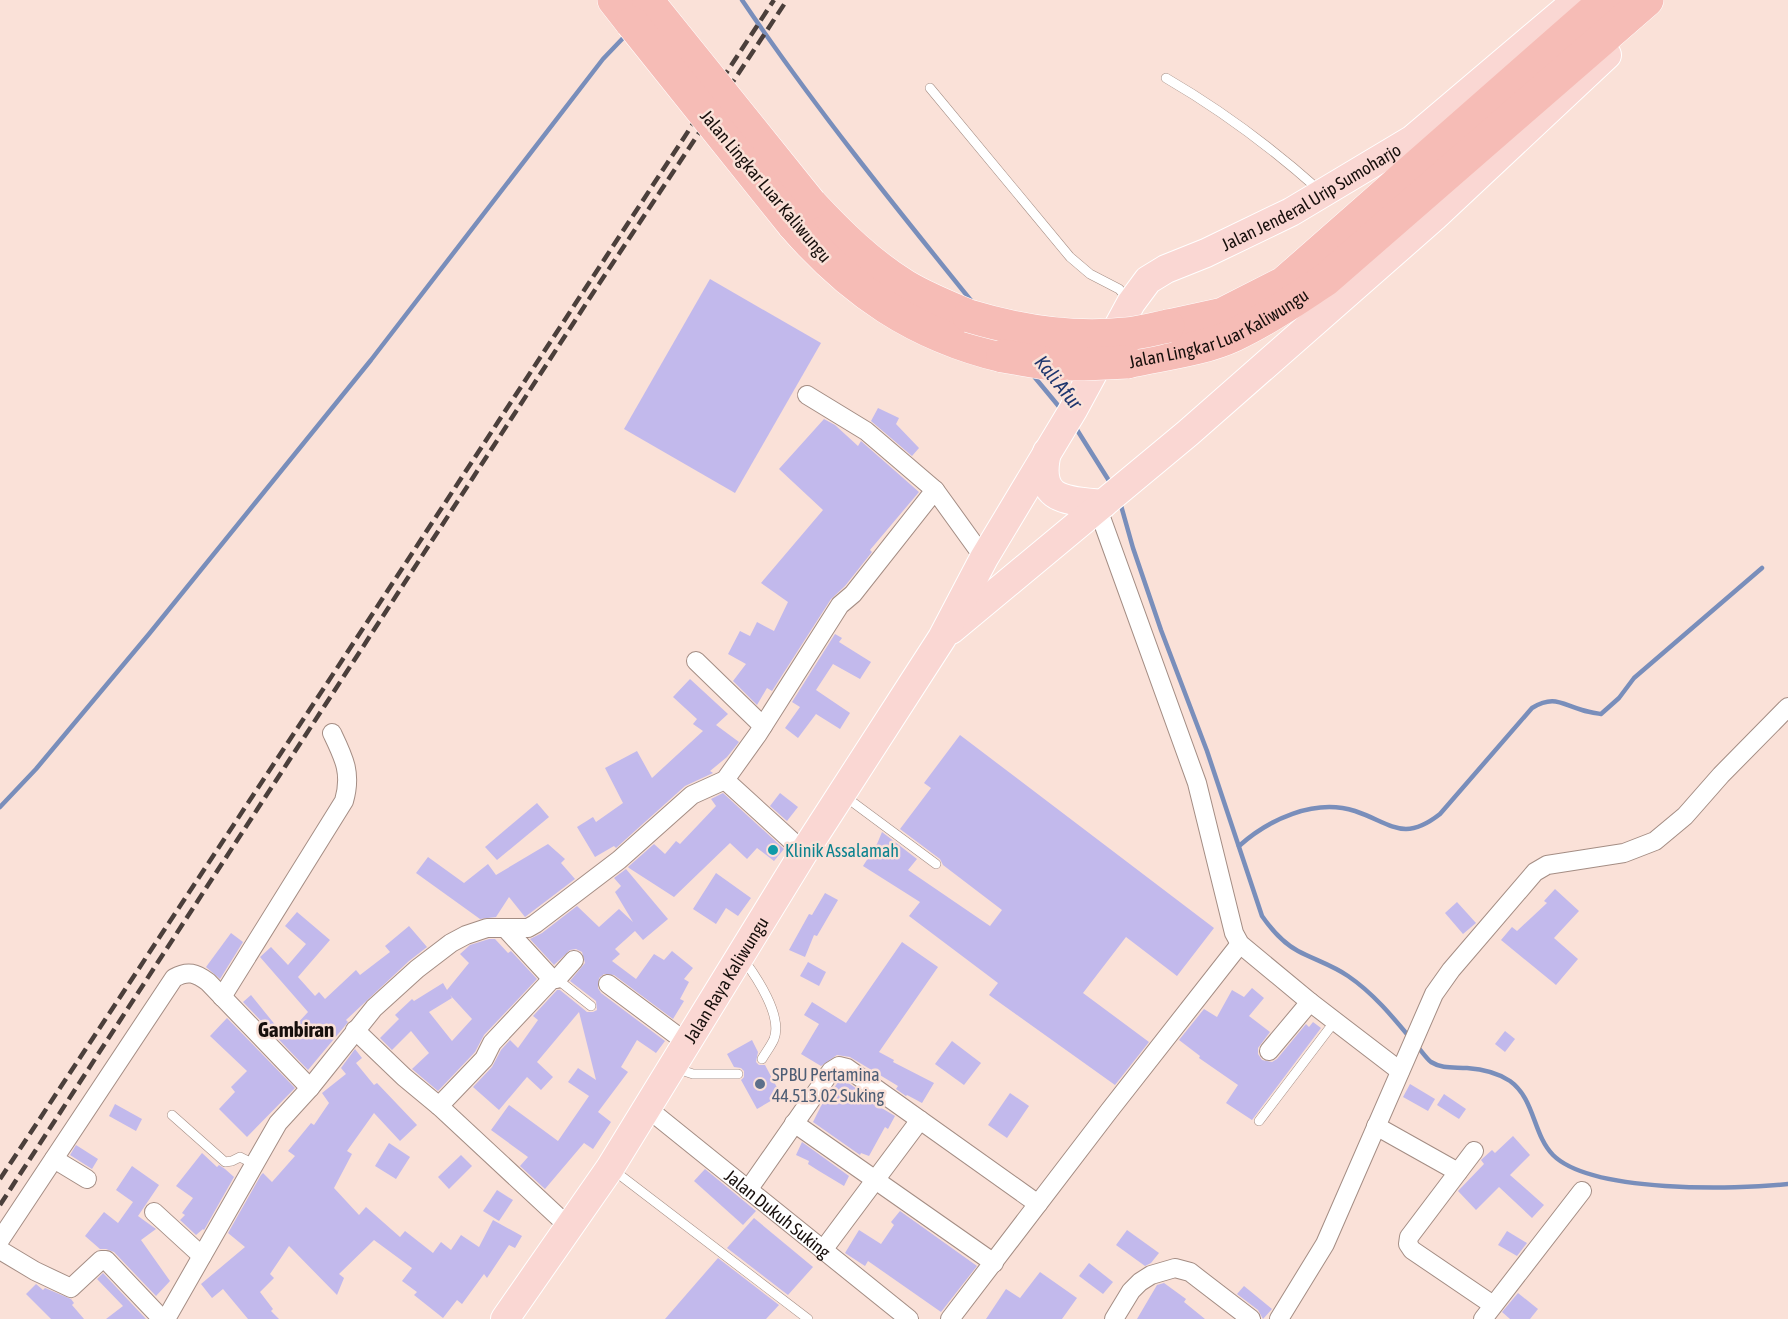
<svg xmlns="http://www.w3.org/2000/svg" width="1788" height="1319" font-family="'Asap Condensed',sans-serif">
<rect width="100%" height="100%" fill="#fae1d8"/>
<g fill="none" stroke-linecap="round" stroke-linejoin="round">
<g stroke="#798ebb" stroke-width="4.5">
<path d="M742,0c71,105 151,204 231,303"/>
<polyline points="1032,374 1061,409"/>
<polyline points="1074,425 1111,484"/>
<path d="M1120,502l13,46 28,82 46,121 55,165c9,13 21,27 36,35 17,9 34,14 50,25 25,17 44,40 63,63"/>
<polyline points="0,807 36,769 149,634 371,360 603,59 625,36"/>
<path d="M1239,846c29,-26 75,-48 116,-35 36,12 48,32 85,3l92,-106c22,-13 29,-4 50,2 6,2 13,3 19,4l18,-16 15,-20 128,-110"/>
<path d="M1416,1045c5,5 10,13 15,17 11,7 23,5 36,6 14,1 31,5 43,13 25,18 23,54 43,74 38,38 183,35 235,29"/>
</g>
</g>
<g fill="#c2b9ec" fill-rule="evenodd">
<polygon points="710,279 821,343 735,493 624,429"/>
<polygon points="878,408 899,418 896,424 919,448 912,456 871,421"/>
<polygon points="824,419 835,425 858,446 861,441 919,492 870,550 872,552 845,586 831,599 772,691 767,688 757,705 733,681 746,664 728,654 740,631 750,636 757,622 774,631 788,602 761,583 823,510 779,469"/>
<polygon points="835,634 842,638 839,642 871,662 860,679 833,664 816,690 850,713 840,729 816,714 798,738 785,728 800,707 792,702"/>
<polygon points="690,679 728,714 716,725 739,742 727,757 710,771 713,773 685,786 616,848 614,846 595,857 577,827 593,817 596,822 623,803 605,768 637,751 652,778 703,731 693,724 697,719 673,697"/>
<polygon points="960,735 1214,928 1177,976 1126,937 1083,993 1149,1042 1115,1085 989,995 998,983 909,916 920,902 863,866 877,844 882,832 917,859 908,870 990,926 1002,910 943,865 940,859 900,829 931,788 924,783"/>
<polygon points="723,793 784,849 774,861 757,848 747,859 730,843 674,897 629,868 628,867 654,844 665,854 676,841 680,844 716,806 711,799"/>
<polygon points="780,793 798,807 787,821 770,806"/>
<polygon points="537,803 549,817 497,860 485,847"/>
<polygon points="548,844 565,859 561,863 575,879 525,917 509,897 496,917 480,919 416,873 428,857 464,883 488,864 496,875"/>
<polygon points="626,869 668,919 643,940 635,931 615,949 620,954 612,961 636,979 654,954 664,960 672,951 693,968 684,979 689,982 680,999 684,1001 673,1019 614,975 604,974 599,978 598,988 601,993 665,1041 656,1053 637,1040 621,1067 628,1072 598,1112 611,1122 593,1149 584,1143 545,1189 520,1166 528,1157 491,1130 509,1105 558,1141 589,1096 568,1082 578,1068 596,1080 579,1012 537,1062 553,1077 541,1090 527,1077 499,1110 473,1087 492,1067 501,1050 510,1040 518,1048 538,1020 533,1016 557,990 560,990 587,1012 593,1012 597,1010 596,1001 570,981 585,963 582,952 576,949 570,950 554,965 530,939 542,933 577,906 599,927 619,909 633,922 615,892 621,886 614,878"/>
<polygon points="716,873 751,898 738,916 726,908 716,924 693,909"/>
<polygon points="1555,889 1579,911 1554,938 1578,959 1556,985 1501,940 1512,927 1517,931 1547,903 1544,901"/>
<polygon points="825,893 838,900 817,936 814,935 805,957 789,950 809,914 812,915"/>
<polygon points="1457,902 1476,923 1463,934 1445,913"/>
<polygon points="297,912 330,940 298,977 315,996 319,992 325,999 356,970 360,975 390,952 385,946 409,926 427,947 409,961 346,1020 348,1022 344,1027 308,1070 243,1002 251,995 285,1037 308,1012 260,957 271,947 288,965 306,944 285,926"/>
<polygon points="231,933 243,942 220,979 206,967"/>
<path d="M489,939h6l13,14 3,-2 26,28 -53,56 -9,17 -37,39 -26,-22 17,-16 -18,-22 -19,19 -12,-12 19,-19 -4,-4 17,-16 2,2 29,-18 4,7 22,-27 -9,-9 10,-9zM450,995l22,24 -20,22 -23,-29 23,-14z"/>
<polygon points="902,942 938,967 879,1052 894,1060 893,1062 934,1083 922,1103 907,1095 906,1096 896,1089 898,1086 850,1057 837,1055 821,1066 801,1054 819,1024 804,1015 812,1002 846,1023"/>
<polygon points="808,962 826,972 819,986 800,976"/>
<polygon points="1252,988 1264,998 1249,1016 1270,1032 1258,1048 1258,1054 1262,1060 1272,1062 1277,1059 1306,1024 1309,1027 1313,1022 1321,1028 1252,1120 1226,1103 1238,1085 1199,1058 1200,1056 1179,1040 1204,1009 1217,1017 1232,990 1244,997"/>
<polygon points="227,1018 295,1088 247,1137 219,1109 235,1092 231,1087 247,1071 210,1036"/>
<polygon points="1505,1031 1515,1039 1505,1052 1495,1044"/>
<polygon points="752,1040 758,1052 756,1062 759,1065 765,1065 781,1095 757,1109 741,1080 744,1077 744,1071 741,1068 734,1067 727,1054"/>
<polygon points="952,1041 981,1063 964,1085 935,1064"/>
<polygon points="355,1049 362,1058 356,1063 374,1085 377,1083 417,1125 400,1141 374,1113 347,1151 352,1154 334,1188 359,1215 366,1207 400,1237 405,1231 433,1253 441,1242 451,1250 461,1235 479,1247 493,1220 522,1236 515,1248 509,1245 487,1278 484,1274 462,1304 457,1300 443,1318 414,1295 417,1292 402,1281 412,1268 374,1240 339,1274 344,1278 337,1295 289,1246 270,1274 274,1278 260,1292 273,1309 271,1311 279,1319 248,1319 223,1289 212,1298 201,1284 245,1247 228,1233 261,1175 263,1173 272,1182 295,1156 288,1151 311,1123 314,1125 329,1103 322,1093 346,1074 341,1068"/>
<polygon points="841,1078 860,1091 858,1094 895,1116 888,1129 885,1127 869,1156 861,1153 860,1155 813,1122 821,1106"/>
<polygon points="1410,1084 1435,1099 1428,1111 1403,1097"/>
<polygon points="1010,1093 1029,1106 1007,1138 988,1125"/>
<polygon points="1444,1094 1466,1109 1459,1119 1437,1105"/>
<polygon points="115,1104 142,1119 136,1131 109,1116"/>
<polygon points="1513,1136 1530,1155 1510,1175 1544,1205 1532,1218 1499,1187 1476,1210 1458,1191 1484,1164 1481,1160 1482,1159 1492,1150 1495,1153"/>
<polygon points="802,1142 849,1176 844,1186 819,1171 808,1164 809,1161 796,1155"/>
<polygon points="389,1143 410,1157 396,1179 375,1166"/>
<polygon points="76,1145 98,1159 92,1169 70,1155"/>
<polygon points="202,1153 217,1167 219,1165 225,1169 234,1177 204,1230 203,1229 196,1235 180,1220 185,1215 182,1213 193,1198 176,1186"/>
<polygon points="461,1155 472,1166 449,1189 438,1177"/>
<polygon points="132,1166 159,1185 138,1216 156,1229 141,1240 170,1281 156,1296 114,1252 106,1249 100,1249 85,1236 104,1212 118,1223 133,1202 116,1190"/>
<polygon points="705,1169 756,1211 743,1225 694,1181"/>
<polygon points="497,1190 513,1200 499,1221 483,1211"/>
<polygon points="900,1211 977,1266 941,1312 868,1261 865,1266 845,1253 859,1230 881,1244 894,1225 891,1222"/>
<polygon points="754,1218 813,1267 788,1295 727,1248"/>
<polygon points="1127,1230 1159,1253 1151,1263 1145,1266 1116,1245"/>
<polygon points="1507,1231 1527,1243 1517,1256 1498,1245"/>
<polygon points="718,1258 779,1305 766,1319 665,1319"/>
<polygon points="1089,1263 1113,1282 1103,1294 1079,1276"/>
<polygon points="1040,1272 1077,1298 1062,1319 986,1319 1006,1289 1020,1298"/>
<polygon points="103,1273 146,1319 106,1319 123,1306 97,1279"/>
<polygon points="1164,1283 1186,1299 1184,1302 1205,1319 1137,1319 1157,1285"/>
<polygon points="36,1284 43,1290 45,1288 71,1299 74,1303 72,1305 84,1319 51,1319 26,1294"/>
<polygon points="1244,1286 1272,1309 1263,1319 1258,1310 1237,1294"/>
<polygon points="1518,1293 1538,1309 1530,1319 1510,1319 1502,1312"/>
</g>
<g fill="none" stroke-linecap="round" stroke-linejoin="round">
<defs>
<g id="lane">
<path d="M1166,78c55,32 106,70 153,112"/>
<polyline points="930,88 1070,257 1090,274 1119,289 1130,301"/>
<polyline points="843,795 936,864"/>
<path d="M743,959c13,17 40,57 31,80 -3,7 -8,13 -12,20"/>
<polyline points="557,979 591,1006"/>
<polyline points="675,1068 693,1074 738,1074"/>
<polyline points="172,1115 225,1162 232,1161 240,1157 254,1164"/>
<polyline points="1259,1121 1335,1021"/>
<polyline points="612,1169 808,1319"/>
</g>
<g id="street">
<polyline points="807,395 866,431 935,490"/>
<polyline points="1098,509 1197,783 1234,933 1240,944 1310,1002 1400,1071"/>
<polyline points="696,661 763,726"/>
<polyline points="725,780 804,852"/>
<polyline points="505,928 552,979"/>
<polyline points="608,984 687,1043"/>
<path d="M222,997l122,-196c8,-28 0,-43 -12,-68"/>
<polyline points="355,1030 404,1077 439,1106 568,1226"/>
<polyline points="1269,1051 1310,1002"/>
<polyline points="439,1106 484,1059 492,1043 552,979 557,979 574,960"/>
<path id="s1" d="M647,1108l262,211"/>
<polyline points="794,1123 994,1263"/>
<polyline points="1376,1126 1458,1172"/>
<polyline points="1474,1151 1409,1237 1408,1244 1412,1250 1493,1305"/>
<polyline points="54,1159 87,1179"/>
<polyline points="748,1190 831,1071 839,1066 847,1068 1038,1204"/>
<polyline points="154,1212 202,1256"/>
<path d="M0,1240l174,-262c14,-8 22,-5 34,4l102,106"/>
<polyline points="0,1250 35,1271 71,1288 101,1260 106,1260 162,1319"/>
<polyline points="823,1250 920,1120"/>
<polyline points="166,1319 278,1123 310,1088 374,1008 417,969 451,943 466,935 487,928 528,928 535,924 619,860 692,795 725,780 758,734 840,605 853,594 935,490 984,558"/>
<polyline points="950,1319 1109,1111 1240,944"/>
<polyline points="1114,1319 1131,1291 1140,1282 1151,1275 1175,1268 1190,1272 1251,1319"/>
<polyline points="1279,1319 1325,1244 1434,994 1451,970 1535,872 1547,865 1624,853 1655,841 1685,816 1721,775 1788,707"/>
<polyline points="1483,1319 1582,1191"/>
</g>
<g id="primary">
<path d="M1047,452c-11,49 17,48 56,52"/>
<polyline points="951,630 1188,433 1434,217 1607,55"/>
<path id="s2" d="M505,1319l105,-151 194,-316 138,-214 42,-80 89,-148 58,-107 17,-23 18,-11 40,-16 85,-41 122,-73 164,-139"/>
</g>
<g id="highway">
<polyline points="614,0 632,23"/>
<path d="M810,203c29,31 58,60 95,83 20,12 42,21 64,30"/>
<path d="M793,224c58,67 122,111 210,132"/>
<polyline points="1168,326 1223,314 1284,283 1606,0"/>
<path id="s3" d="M1127,362c35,-8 75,-12 107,-27 32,-15 62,-36 91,-55l322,-280"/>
</g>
</defs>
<use href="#lane" stroke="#a48d84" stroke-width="10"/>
<use href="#street" stroke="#a48d84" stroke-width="20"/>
<use href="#primary" stroke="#fff" stroke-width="30"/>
<use href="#highway" stroke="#fff" stroke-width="34"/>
<use href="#lane" stroke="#fff" stroke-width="9"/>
<use href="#street" stroke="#fff" stroke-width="18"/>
<use href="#primary" stroke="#fad7d3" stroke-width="28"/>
<use href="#highway" stroke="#f6bcb6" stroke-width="33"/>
<g stroke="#4b3f3b" stroke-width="4.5" stroke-dasharray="12 6" stroke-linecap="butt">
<polyline points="0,1179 341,662 774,0"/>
<polyline points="0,1205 593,293 787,0"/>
</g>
<defs>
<g id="highway-bridge">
<polyline points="649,3 810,203"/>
<polyline points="632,23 793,224"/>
<path d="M969,316c50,15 104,24 157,18 14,-1 28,-5 42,-8"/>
<polyline points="1003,356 1050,364 1084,364 1127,362"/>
</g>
</defs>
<use href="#highway-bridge" stroke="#fff" stroke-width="34" stroke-linecap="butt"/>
<use href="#highway-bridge" stroke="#f6bcb6" stroke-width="33"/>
</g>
<circle fill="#0f9aa8" stroke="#fae1d8" stroke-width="2" cx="773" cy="850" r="6"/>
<circle fill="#5c6f8a" stroke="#fae1d8" stroke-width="2" cx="760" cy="1084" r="6"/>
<g text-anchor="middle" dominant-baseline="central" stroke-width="5" stroke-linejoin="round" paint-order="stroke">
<g font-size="18" fill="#170f0c" stroke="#fae1d8">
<text transform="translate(766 186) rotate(50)">Jalan Lingkar Luar Kaliwungu</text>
<text stroke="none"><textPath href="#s2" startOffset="1406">Jalan Jenderal Urip Sumoharjo</textPath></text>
<text stroke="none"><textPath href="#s3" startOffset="98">Jalan Lingkar Luar Kaliwungu</textPath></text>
<text stroke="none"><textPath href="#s2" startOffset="405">Jalan Raya Kaliwungu</textPath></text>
<text stroke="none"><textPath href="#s1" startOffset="168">Jalan Dukuh Suking</textPath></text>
</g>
<g font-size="18" fill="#0d838f" stroke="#fae1d8" text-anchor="start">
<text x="785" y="850">Klinik Assalamah</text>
</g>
<g font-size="18" fill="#4e5e75" stroke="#fae1d8" text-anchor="start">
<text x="772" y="1074">SPBU Pertamina<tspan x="772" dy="21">44.513.02 Suking</tspan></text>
</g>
<g font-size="20" font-style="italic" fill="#1e366e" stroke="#fae1d8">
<text transform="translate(1059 382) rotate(51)">Kali Afur</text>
</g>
<g font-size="21" font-weight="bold" fill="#170f0c" stroke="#fae1d8">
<text x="296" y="1029">Gambiran</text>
</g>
</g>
</svg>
